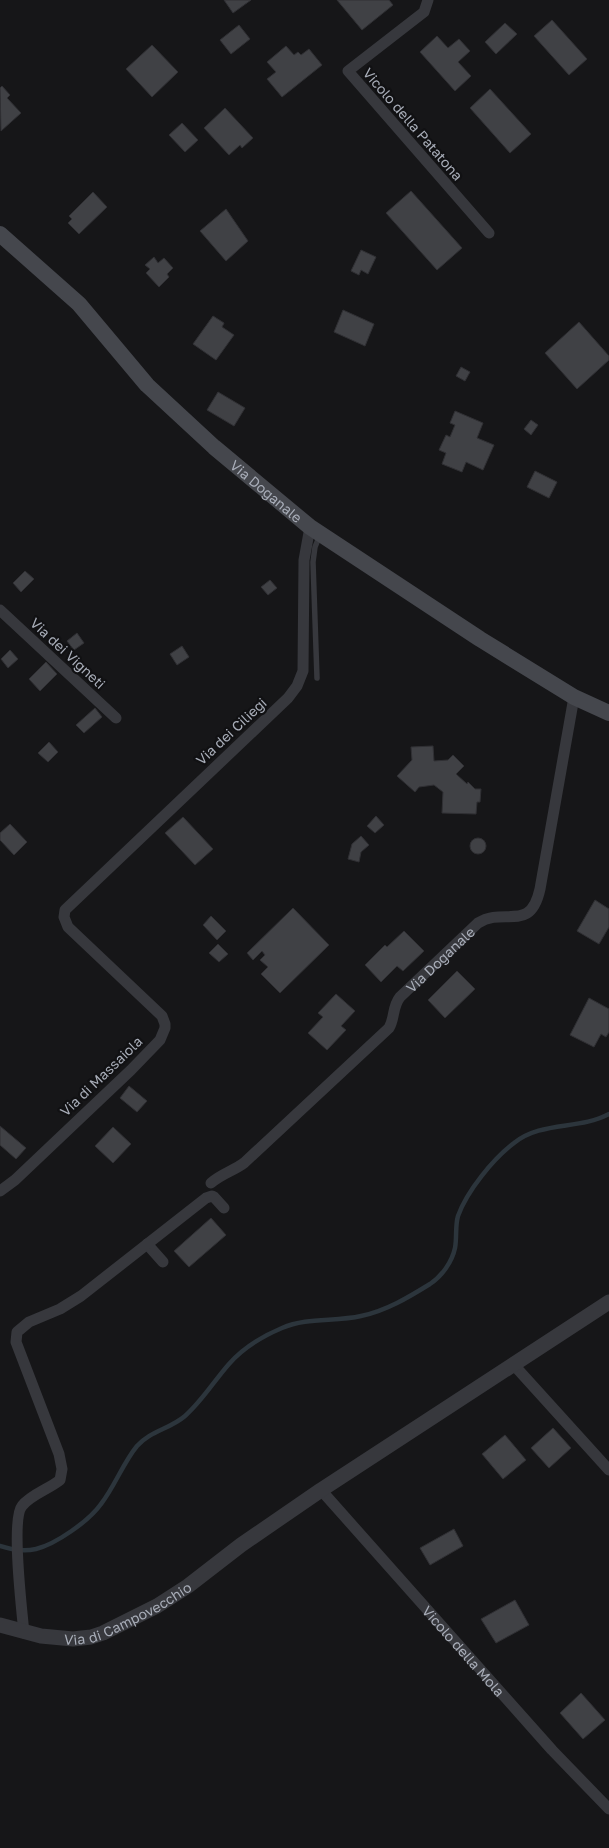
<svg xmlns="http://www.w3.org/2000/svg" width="609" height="1848" font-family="'Golos Text',sans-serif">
<rect width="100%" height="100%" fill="#161618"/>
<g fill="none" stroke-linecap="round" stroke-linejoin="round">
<path stroke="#2c353c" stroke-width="4.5" d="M0,1546c12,4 23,6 36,3 20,-5 53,-28 65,-45 14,-18 22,-41 36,-58 13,-15 33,-17 48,-30 17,-15 29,-35 44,-52 14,-16 34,-28 53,-36 25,-11 53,-6 79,-12 25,-5 48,-19 69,-32 12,-8 22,-22 25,-36 2,-10 0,-22 3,-32 9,-25 35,-57 56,-73 27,-22 65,-13 95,-29"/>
</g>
<g fill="#404145" stroke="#303034">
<polygon points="224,0 251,0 233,13"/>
<polygon points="337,0 389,0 393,5 362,30"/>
<polygon points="552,20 587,59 569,75 534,36"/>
<polygon points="505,23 517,34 496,54 485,42"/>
<polygon points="239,25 250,39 231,54 220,40"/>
<polygon points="437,36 448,48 459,39 470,51 458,62 471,76 455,91 420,52"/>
<polygon points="152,45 178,72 152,97 126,69"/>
<polygon points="286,46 294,55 298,52 301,55 309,49 322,65 282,97 267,79 276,72 267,62"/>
<polygon points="2,86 10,95 7,98 21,113 1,131 0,88"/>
<polygon points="490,89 531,134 510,153 470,108"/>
<polygon points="225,108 253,138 242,148 240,145 229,155 204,128"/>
<polygon points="182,123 198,140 185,152 169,135"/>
<polygon points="411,191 462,248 437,270 386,213"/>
<polygon points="93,192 107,207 79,234 68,223 72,219 69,216"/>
<polygon points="226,209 248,241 226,261 200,231"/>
<polygon points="361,250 376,257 368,274 361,270 359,275 351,271"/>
<polygon points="154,257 158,263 164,258 173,268 167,274 169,277 159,287 146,273 150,269 145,265"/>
<polygon points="343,310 374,324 365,346 334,332"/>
<polygon points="213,316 224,323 222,327 234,335 216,360 193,344"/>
<polygon points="579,322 609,356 609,360 577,389 545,353"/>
<polygon points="461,367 470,372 465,381 456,376"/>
<polygon points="218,392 245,408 234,426 207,410"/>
<polygon points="455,411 483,423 477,438 494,445 483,470 466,462 462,472 442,464 446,453 439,450 446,435 450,437 455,425 450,423"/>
<polygon points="531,420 538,425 531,435 524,429"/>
<polygon points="535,471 557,482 549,498 527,487"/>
<polygon points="25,571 34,579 21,592 13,583"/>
<polygon points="270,580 277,588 268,595 261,587"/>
<polygon points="77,633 84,643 74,650 67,641"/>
<polygon points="182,646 189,657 177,665 170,654"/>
<polygon points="10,650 18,659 8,668 1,659"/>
<polygon points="46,662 57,674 40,691 29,679"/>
<polygon points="95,708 102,717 84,733 76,725"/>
<polygon points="49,742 58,752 48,762 38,753"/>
<polygon points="433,746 434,761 448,760 453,755 464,766 456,774 467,784 468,782 475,789 481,789 480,802 477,802 476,814 442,813 443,792 434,785 419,787 415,792 397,776 412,760 411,747"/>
<polygon points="376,816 384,825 375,833 367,826"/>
<polygon points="183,817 213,849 195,865 165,833"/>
<polygon points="10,824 27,842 14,855 0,840 0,833"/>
<polygon points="361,836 369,845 361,852 359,862 348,859 352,844"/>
<circle cx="478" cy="846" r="8"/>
<polygon points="595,900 609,909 609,927 599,944 577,931"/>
<polygon points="293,908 329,945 280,993 261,974 268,967 260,960 265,955 262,951 253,960 247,953"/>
<polygon points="211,916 226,931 217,940 203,925"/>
<polygon points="404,931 424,951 403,971 397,966 381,982 365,965 385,945 387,947"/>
<polygon points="218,944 228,954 219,962 209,953"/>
<polygon points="457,971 475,989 445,1018 428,1000"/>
<polygon points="336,994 355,1011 341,1026 346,1030 327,1050 308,1033 323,1017 318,1013"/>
<polygon points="589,998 609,1009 609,1032 606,1037 601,1034 594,1047 570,1035"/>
<polygon points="129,1086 147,1101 137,1112 120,1098"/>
<polygon points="0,1126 26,1148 16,1159 0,1145"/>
<polygon points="113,1127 131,1144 113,1163 95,1146"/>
<polygon points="211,1218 226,1235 189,1267 174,1251"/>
<polygon points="553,1428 571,1448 549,1468 531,1448"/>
<polygon points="505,1435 526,1460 503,1479 482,1454"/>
<polygon points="454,1529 463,1546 430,1565 420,1548"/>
<polygon points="515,1600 529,1625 496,1643 481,1619"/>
<polygon points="581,1693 605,1720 583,1739 560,1713"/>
</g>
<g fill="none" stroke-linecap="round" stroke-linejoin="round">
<polyline stroke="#37383d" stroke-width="5.5" points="317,678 313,562 315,547 320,535"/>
<g stroke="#37383d" stroke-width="11">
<polyline points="428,0 424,12 348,71 489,233"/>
<polyline points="0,610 116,718"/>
<path id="s1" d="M211,1183c10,-9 22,-12 33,-20l145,-135c6,-10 3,-21 11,-31l78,-74c27,-17 52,11 62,-34l34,-192"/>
<polyline points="0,1191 15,1180 131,1070 160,1040 165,1028 165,1024 162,1016 68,927 64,917 65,910 288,698 297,686 303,671 304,560 310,527"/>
<polyline points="147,1244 163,1262"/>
<polyline points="513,1364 609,1470"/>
<path id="s2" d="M321,1490l231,260 57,59"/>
<path d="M24,1633c-2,-21 -13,-114 -2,-127 8,-11 27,-17 38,-26l2,-11 -3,-15 -43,-112 1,-10 12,-10 31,-13 21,-13 125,-98 6,-2 2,1 10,11"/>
</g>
<path stroke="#37383d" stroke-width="15" id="s3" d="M0,1625l41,11 32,3 18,-2 12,-4 54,-27 31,-20 53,-41 80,-55 288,-188"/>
<path stroke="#45474d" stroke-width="16" id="s4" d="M0,234l79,70 68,81 67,62 96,80 170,112 94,58 35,16"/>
</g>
<g text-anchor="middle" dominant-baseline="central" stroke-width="4.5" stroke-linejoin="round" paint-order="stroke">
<g font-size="14" fill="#a8adb8" stroke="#111113">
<text transform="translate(413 124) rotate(49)">Vicolo della Patatona</text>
<text stroke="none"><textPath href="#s4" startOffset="371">Via Doganale</textPath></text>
<text transform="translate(68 653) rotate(43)">Via dei Vigneti</text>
<text transform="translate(231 731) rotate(-43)">Via dei Ciliegi</text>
<text stroke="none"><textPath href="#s1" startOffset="325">Via Doganale</textPath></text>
<text transform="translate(101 1076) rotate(-44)">Via di Massaiola</text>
<text stroke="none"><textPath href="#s3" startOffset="135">Via di Campovecchio</textPath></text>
<text stroke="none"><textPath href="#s2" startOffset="215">Vicolo della Mola</textPath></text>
</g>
</g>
</svg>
